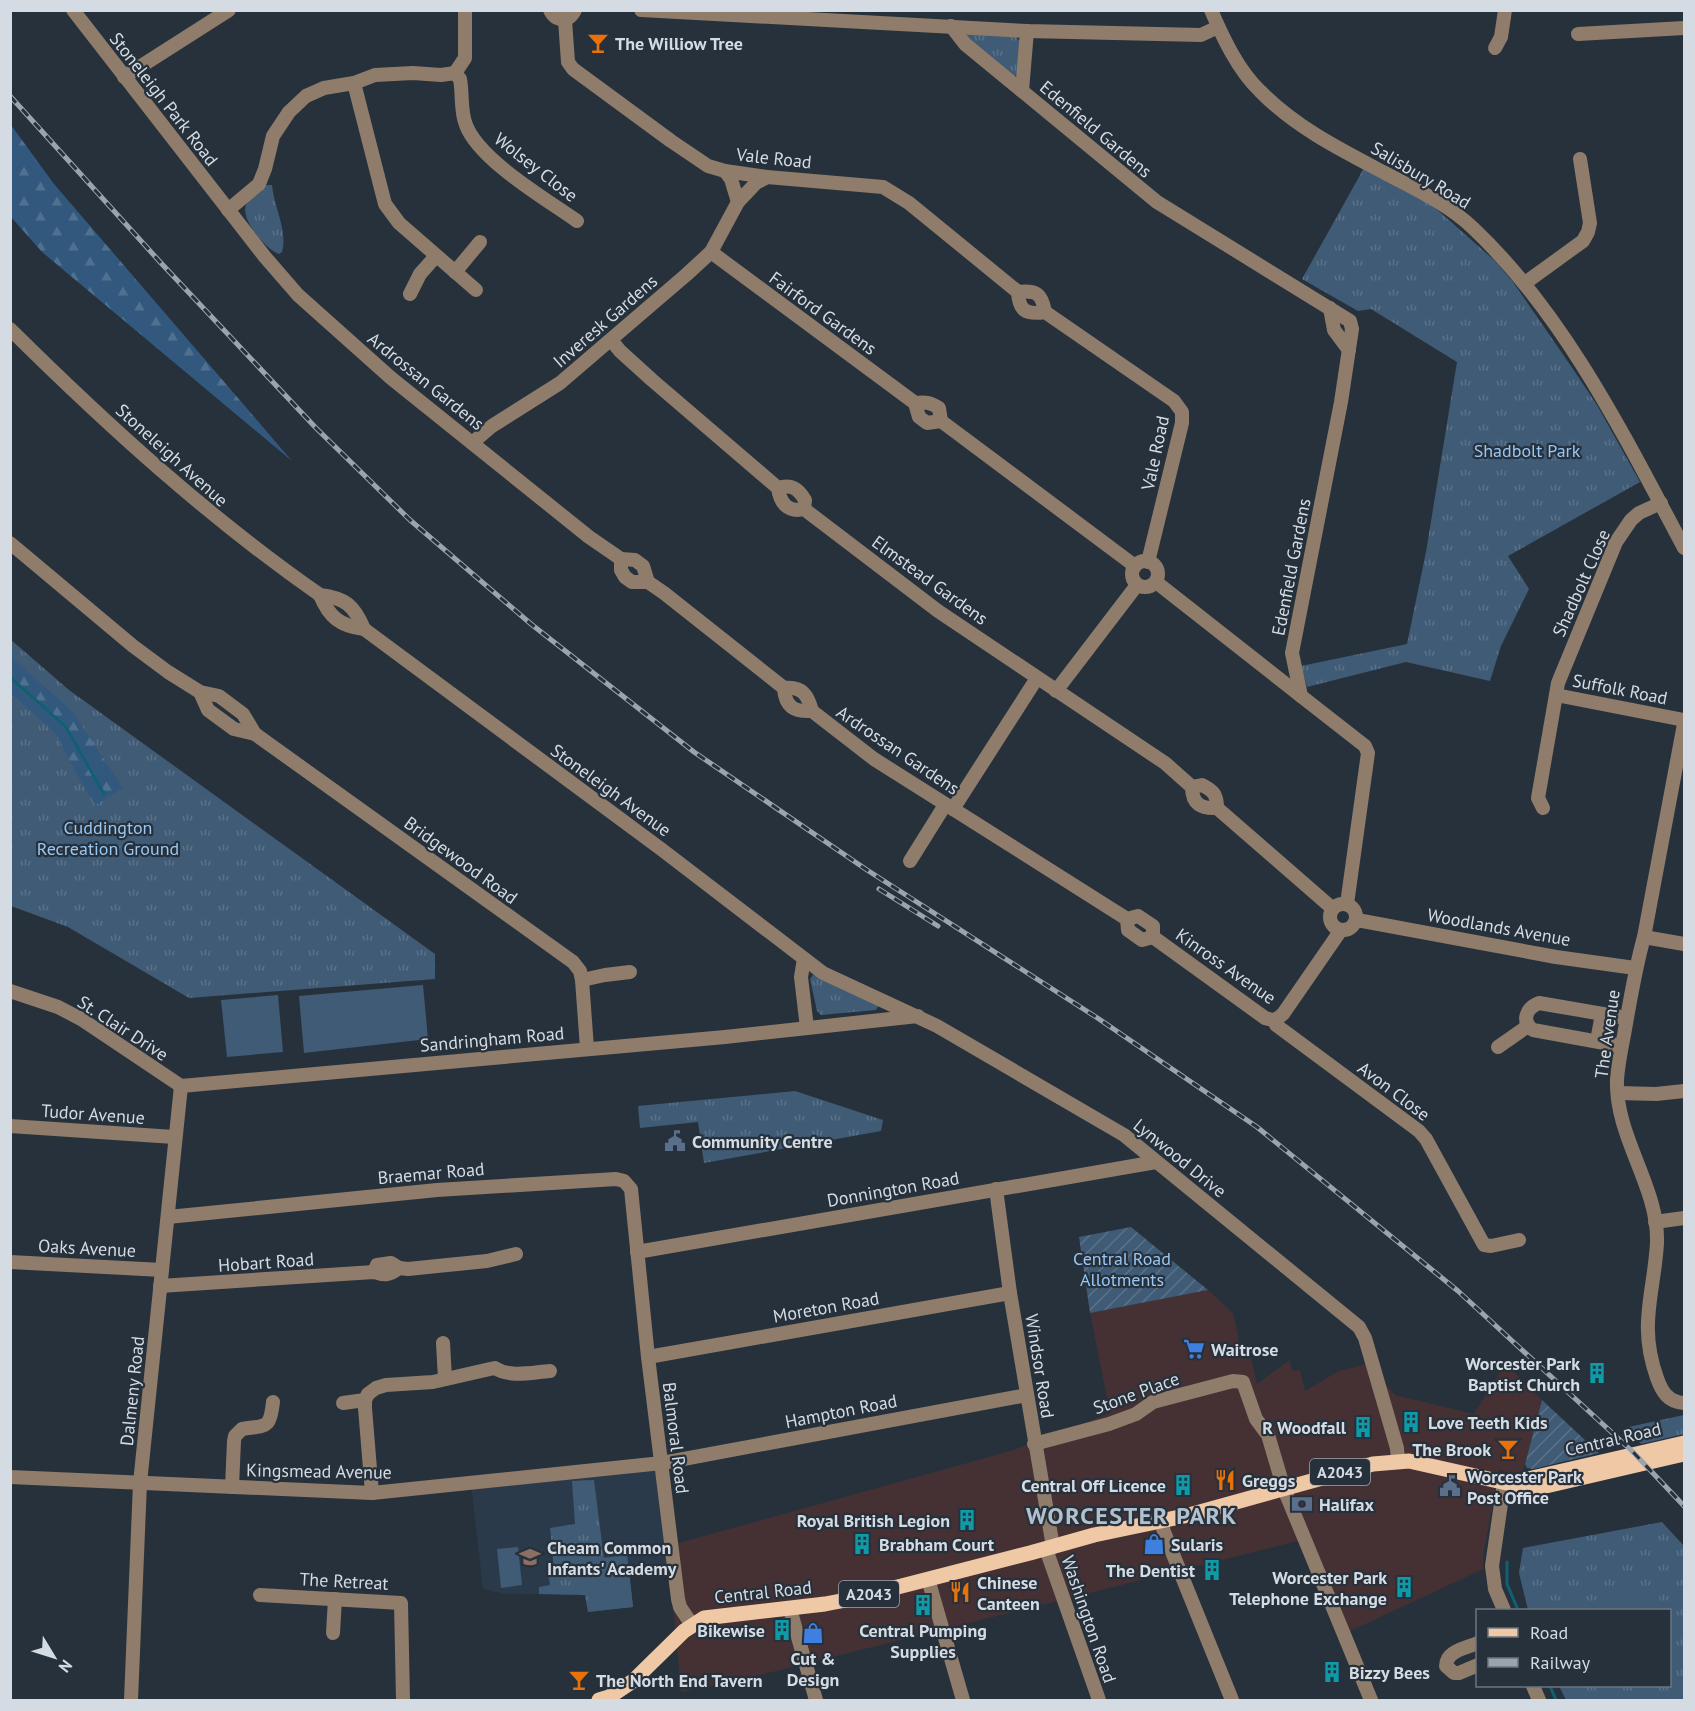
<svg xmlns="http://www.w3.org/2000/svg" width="1695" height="1711" font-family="'PT Sans',sans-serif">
<defs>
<pattern id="grass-tufts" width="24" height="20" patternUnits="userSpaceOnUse" patternTransform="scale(1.5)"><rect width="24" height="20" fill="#405b75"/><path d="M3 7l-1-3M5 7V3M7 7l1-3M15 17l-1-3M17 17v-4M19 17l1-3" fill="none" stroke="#5b7288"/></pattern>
<pattern id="forest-firs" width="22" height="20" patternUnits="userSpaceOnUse" patternTransform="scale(1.5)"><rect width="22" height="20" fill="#32597d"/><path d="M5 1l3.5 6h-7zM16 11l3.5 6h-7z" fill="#4f708f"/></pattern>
<pattern id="garden-furrows" width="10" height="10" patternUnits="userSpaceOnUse" patternTransform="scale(1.5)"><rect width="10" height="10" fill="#405b75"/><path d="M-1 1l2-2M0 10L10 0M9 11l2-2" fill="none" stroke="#5b7288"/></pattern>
</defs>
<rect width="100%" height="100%" fill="#26313c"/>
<polygon fill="#453134" points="1208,1290 1233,1313 1243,1359 1251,1358 1257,1384 1290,1360 1292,1371 1300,1370 1305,1391 1339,1371 1368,1364 1395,1395 1474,1414 1500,1372 1510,1368 1542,1400 1522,1475 1499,1470 1483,1556 1483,1569 1346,1633 1306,1539 740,1680 681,1692 668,1546 1014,1450 1110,1413 1090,1313"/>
<polygon fill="#2a3a4a" points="658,1465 670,1568 630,1572 633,1607 588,1612 585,1595 506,1594 483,1589 471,1483"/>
<g fill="url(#grass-tufts)">
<polygon points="967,34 1015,35 1020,42 1018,73 1014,77 966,37"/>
<polygon points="1364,168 1432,205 1494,260 1513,282 1573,369 1597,405 1640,482 1508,556 1529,589 1501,646 1490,681 1406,662 1307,687 1301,666 1407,644 1426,552 1457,362 1371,309 1358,311 1302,279"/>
<path d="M267,185h5c2,23 16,45 10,67l-3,2c-13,-4 -39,-35 -33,-49 3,-9 14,-15 21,-20z"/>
<polygon points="10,639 69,690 435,954 435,979 189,998 68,927 11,906"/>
<polygon points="819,974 876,1003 878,1007 876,1010 821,1015 817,1011 810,979 813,975"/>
<polygon points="795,1091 883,1120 881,1131 704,1163 698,1122 640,1128 638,1106"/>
<polygon points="1684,1415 1684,1434 1641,1444 1624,1428"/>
<polygon points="594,1480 604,1559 627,1555 633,1607 588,1612 585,1595 539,1594 539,1587 550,1585 548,1573 554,1571 552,1550 548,1550 547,1545 552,1544 550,1528 575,1524 572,1481"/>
<polygon points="1662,1522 1684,1546 1684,1700 1566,1700 1559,1686 1670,1686 1670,1610 1528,1610 1519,1573 1523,1548"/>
</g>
<g fill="url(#forest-firs)">
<polygon points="11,125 54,184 292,461 42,252 11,217"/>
<polygon points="10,656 72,711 123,788 94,806 55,733 11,693"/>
</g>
<g fill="url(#garden-furrows)">
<polygon points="1131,1227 1208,1290 1090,1313 1079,1237"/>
<polygon points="1542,1400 1599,1453 1533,1469 1527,1468 1525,1464"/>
</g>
<g fill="#405b75">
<polygon points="423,985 428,1039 304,1053 299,996"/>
<polygon points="278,995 283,1052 227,1057 221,1000"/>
<polygon points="518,1547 522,1585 501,1588 497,1549"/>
<polygon points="627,1555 633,1607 589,1611 584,1560"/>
<polygon points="1655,1584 1663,1610 1601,1610 1597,1601"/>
</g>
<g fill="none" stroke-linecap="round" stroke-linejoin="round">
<g stroke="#116071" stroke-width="3">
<polyline points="10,677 66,727 104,794"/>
<polyline points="1507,1562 1507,1584 1518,1610"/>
<polyline points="1550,1686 1556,1700"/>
</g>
<g stroke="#8f7c6b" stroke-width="14">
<polyline points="73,10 265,257 298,295 391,378 589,537 621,559 635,560 643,566 648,582"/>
<path d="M550,10c6,12 19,12 25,0"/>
<polyline points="641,10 1027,31 1201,35 1218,27"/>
<path d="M1211,10c12,28 27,60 49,81 35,36 81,59 125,82 30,16 63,31 88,55 92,87 152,209 211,320"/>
<path d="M565,20l3,42 5,7 98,72 37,25 17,5 42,6 116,10 26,16 109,89c19,-2 24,2 27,20"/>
<polyline points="951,26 965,44 1157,202 1350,321 1352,329 1341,402 1292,653 1301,696 1365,746 1368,753 1347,904"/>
<polyline points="1578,34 1684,28"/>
<polyline points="1495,48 1501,37 1505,10"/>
<path d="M455,73l5,6c3,15 0,32 6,46 13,35 80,74 111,96"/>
<polyline points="124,77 229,10"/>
<polyline points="354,83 385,204 399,223 476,290"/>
<polyline points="1022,91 1027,31"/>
<polyline points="725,171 731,179 738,202"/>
<polyline points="228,210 259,184 265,169 273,136 289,112 306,96 324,88 354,83 375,75 413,73 441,75 455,73 465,58 465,10"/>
<polyline points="711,252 915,403 919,417 927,423 941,421"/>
<polyline points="455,272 480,242"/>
<polyline points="1525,283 1583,241 1588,232 1590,223 1580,159"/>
<path d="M1018,292c1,19 8,23 27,20l129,89 8,11v11l-34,139"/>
<polyline points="410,294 420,274 436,256"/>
<polyline points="1330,308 1334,330 1349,350"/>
<path d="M10,329c97,96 198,188 310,266 25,3 34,10 44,34"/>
<path d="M611,340l9,11 32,29 126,108c2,15 10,25 26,21l134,102 227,152 27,24c0,17 9,22 25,21l115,100"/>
<path d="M915,403c10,-1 15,-1 24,5l2,13 194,145"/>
<polyline points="472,443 492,426 560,383 686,275 711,252 738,202 756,183 767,177"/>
<path d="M778,488c13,-4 20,0 27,12l-1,9"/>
<polyline points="10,543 133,646 168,672 200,692 219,696 243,714 255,734"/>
<path d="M621,559v11l4,7 7,5h16l16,11 120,95c18,-2 24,7 28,23l62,48 253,160 11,-3 15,10v11"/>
<circle cx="1145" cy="574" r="13"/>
<polyline points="1156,582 1301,696"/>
<path d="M320,595c9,22 20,31 44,34l297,220 162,124 114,53 187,109 235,192 6,11 32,110 1,13"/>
<path d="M784,688c1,19 10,24 28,23"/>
<polyline points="1056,691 1137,585"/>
<polyline points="200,692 208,710 234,729 255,734 573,962 580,971 582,980 587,1048"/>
<polyline points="1556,695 1684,720"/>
<path d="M1684,724l-40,213c-9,32 -14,64 -20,98 -3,15 -6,30 -7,45 -2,57 42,107 40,163 -3,51 -19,82 0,135 5,14 11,24 27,25"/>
<path d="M1192,787l10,-2c12,6 15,10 15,23"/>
<polyline points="1543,808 1538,798 1558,683 1616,542 1631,520 1639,513 1661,503"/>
<polyline points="953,809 1037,678"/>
<polyline points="910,861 945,805"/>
<circle cx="1343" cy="917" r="13"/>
<polyline points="1127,919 1128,930 1142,940 1153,937"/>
<polyline points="1357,920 1556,957 1635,968"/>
<path d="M1153,937l112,81c9,3 11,2 18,-4l58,-84"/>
<polyline points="1644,937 1684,944"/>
<polyline points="804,959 801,977 807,1028"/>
<polyline points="582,980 605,975 630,972"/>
<polyline points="10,991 58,1007 81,1019 181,1086"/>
<polyline points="1276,1020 1276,1025 1419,1131 1426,1139 1484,1245 1491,1246 1519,1240"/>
<polyline points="1597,1041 1602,1014"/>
<path d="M1621,1046l-88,-16c-12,-9 -7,-22 6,-27l87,15"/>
<polyline points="1498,1047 1528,1026"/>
<polyline points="181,1086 725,1037 918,1016"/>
<polyline points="1618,1093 1656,1094 1684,1091"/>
<polyline points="10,1126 174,1137"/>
<polyline points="996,1189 1010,1293 1053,1547"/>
<polyline points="168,1217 437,1190 616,1179 624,1181 631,1189 648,1357 678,1599 680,1607 692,1625"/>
<polyline points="1655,1222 1684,1218"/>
<polyline points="637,1252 1156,1162"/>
<polyline points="10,1262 162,1270"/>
<polyline points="374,1272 377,1265 391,1263 399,1268 408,1269 487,1261 516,1254"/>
<path d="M160,1286l214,-14c11,4 16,3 25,-4"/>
<polyline points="443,1343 445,1379"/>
<polyline points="648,1357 1010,1293"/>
<polyline points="343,1403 365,1400"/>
<polyline points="1034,1444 1109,1424 1136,1414 1153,1402 1233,1381 1243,1382 1256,1419 1268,1435 1284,1489 1371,1700"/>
<polyline points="10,1477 372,1493 662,1463 1027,1395"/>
<path d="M232,1487l2,-46 1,-5 7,-7c24,-4 28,1 31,-27"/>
<path d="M372,1493l-7,-85v-8l3,-6 8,-6 10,-3 47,-3 57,-13 5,-1c15,10 38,4 55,3"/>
<polyline points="1161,1520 1164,1532 1232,1700"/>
<polyline points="1046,1549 1099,1700"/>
<polyline points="928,1579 963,1700"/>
<polyline points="260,1595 401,1603 403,1700"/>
<polyline points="790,1609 816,1700"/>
<polyline points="1504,1610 1495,1589 1492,1566 1504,1483"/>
<polyline points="333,1633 335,1599"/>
<path d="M1478,1643c-12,5 -32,8 -32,23l8,7h5l19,-8"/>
<polyline points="1533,1686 1539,1700"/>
<polyline points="131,1700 140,1483 181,1086"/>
</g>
<g stroke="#efc8a5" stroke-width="15">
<polyline points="1516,1484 1532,1478 1684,1443"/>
<polyline points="599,1700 609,1697 633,1681 684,1631 704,1618 825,1604 851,1599 1030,1553 1094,1535 1189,1515 1373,1464 1409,1461 1533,1489 1684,1454"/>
</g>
<defs>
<g id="rail">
<polyline points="10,96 161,263 316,428 410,520 531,624 694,752 867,870 1096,1017 1257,1127 1458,1291 1633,1452 1684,1506"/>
<polyline points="879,889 938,926"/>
</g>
</defs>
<use href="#rail" stroke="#9ba3ac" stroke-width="5"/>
<use href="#rail" stroke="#26313c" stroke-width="3" stroke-dasharray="9" stroke-linecap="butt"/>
</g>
<defs>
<symbol id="bar-bare" viewBox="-9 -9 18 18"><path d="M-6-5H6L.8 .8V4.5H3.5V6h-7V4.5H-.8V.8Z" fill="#e8710a" stroke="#26313c" stroke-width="2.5" paint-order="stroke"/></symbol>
<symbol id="civic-bare" viewBox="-9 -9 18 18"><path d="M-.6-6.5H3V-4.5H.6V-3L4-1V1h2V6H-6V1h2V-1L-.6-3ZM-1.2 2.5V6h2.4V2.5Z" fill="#5c6f8a" stroke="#26313c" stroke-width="2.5" paint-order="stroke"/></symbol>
<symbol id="supermarket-bare" viewBox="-9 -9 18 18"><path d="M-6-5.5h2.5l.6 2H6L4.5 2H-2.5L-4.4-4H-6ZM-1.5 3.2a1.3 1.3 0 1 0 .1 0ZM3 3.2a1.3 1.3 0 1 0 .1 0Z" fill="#3f7fe0" stroke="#26313c" stroke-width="2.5" paint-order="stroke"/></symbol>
<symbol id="building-bare" viewBox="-9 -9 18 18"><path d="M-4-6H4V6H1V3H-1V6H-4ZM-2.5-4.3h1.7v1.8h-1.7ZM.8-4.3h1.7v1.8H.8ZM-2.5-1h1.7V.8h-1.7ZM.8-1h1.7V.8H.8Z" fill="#0f9aa8" stroke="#26313c" stroke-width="2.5" paint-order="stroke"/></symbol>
<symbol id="restaurant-bare" viewBox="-9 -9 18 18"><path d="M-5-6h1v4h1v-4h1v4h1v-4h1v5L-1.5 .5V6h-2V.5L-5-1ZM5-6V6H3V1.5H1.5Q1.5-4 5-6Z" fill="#e8710a" stroke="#26313c" stroke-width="2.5" paint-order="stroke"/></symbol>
<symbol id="bank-bare" viewBox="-9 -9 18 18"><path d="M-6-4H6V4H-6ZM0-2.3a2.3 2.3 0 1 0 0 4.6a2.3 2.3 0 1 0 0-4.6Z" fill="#5c6f8a" stroke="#26313c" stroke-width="2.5" paint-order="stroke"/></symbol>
<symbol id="shop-bare" viewBox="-9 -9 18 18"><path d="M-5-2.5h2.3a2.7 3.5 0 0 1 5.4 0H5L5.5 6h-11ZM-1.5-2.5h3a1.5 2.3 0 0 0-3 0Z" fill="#3f7fe0" stroke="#26313c" stroke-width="2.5" paint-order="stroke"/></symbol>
<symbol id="school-bare" viewBox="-9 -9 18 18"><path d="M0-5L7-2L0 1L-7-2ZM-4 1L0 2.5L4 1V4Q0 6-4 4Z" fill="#8d6e63" stroke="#26313c" stroke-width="2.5" paint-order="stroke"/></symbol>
</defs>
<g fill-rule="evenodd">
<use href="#bar-bare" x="583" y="28" width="30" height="30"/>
<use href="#civic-bare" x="660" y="1126" width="30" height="30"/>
<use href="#supermarket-bare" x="1179" y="1334" width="30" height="30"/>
<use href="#building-bare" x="1582" y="1358" width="30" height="30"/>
<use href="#building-bare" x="1396" y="1407" width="30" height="30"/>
<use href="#building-bare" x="1348" y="1412" width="30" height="30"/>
<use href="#bar-bare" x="1493" y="1434" width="30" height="30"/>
<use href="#restaurant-bare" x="1210" y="1465" width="30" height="30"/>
<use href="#building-bare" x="1168" y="1470" width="30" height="30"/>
<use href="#civic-bare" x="1435" y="1471" width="30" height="30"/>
<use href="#bank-bare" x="1287" y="1489" width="30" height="30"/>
<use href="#building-bare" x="952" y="1505" width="30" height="30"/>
<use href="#building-bare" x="847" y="1529" width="30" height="30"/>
<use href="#shop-bare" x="1139" y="1529" width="30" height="30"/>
<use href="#school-bare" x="515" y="1542" width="30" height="30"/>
<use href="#building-bare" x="1197" y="1555" width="30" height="30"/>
<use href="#building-bare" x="1389" y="1572" width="30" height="30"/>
<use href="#restaurant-bare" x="945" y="1577" width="30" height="30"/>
<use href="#building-bare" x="908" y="1590" width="30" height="30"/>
<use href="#building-bare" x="767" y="1615" width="30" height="30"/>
<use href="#shop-bare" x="798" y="1618" width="30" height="30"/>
<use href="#building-bare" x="1317" y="1657" width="30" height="30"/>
<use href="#bar-bare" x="564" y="1665" width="30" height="30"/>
</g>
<g text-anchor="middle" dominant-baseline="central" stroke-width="4.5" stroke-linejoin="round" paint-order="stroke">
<g fill="#26313c" stroke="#a0a8b1" stroke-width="1.5">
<rect x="1310" y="1459" width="60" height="26" rx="4.5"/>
<rect x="839" y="1581" width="60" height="26" rx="4.5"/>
</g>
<g font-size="16" font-weight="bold" fill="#d4dbe3">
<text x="1340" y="1472">A2043</text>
<text x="869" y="1594">A2043</text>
</g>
<g font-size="18" font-weight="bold" fill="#d4dbe3" stroke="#26313c" text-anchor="start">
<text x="615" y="43">The Williow Tree</text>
<text x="692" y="1141">Community Centre</text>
<text x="1211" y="1349">Waitrose</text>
<text x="1580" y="1363" text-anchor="end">Worcester Park<tspan x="1580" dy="21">Baptist Church</tspan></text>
<text x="1428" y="1422">Love Teeth Kids</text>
<text x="1346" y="1427" text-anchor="end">R Woodfall</text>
<text x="1491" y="1449" text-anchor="end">The Brook</text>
<text x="1467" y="1476">Worcester Park<tspan x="1467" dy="21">Post Office</tspan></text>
<text x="1242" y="1480">Greggs</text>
<text x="1166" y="1485" text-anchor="end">Central Off Licence</text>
<text x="1319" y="1504">Halifax</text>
<text x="950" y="1520" text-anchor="end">Royal British Legion</text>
<text x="879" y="1544">Brabham Court</text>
<text x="1171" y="1544">Sularis</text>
<text x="547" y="1547">Cheam Common<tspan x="547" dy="21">Infants' Academy</tspan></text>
<text x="1195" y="1570" text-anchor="end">The Dentist</text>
<text x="1387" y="1577" text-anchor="end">Worcester Park<tspan x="1387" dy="21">Telephone Exchange</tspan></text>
<text x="977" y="1582">Chinese<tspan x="977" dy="21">Canteen</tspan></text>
<text x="765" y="1630" text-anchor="end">Bikewise</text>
<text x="923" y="1630" text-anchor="middle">Central Pumping<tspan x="923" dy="21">Supplies</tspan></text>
<text x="813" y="1658" text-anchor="middle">Cut &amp;<tspan x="813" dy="21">Design</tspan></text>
<text x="1349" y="1672">Bizzy Bees</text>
<text x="596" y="1680">The North End Tavern</text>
</g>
<g font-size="18" fill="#d4dbe3" stroke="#26313c">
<text transform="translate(164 99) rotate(52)">Stoneleigh Park Road</text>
<text transform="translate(1096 129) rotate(40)">Edenfield Gardens</text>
<text transform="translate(774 158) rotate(6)">Vale Road</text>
<text transform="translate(536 167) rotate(38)">Wolsey Close</text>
<text transform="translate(1421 175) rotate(31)">Salisbury Road</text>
<text transform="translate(823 313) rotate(36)">Fairford Gardens</text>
<text transform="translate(605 321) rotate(-41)">Inveresk Gardens</text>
<text transform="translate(426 381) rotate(39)">Ardrossan Gardens</text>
<text transform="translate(1155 453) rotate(-78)">Vale Road</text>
<text transform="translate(172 455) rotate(42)">Stoneleigh Avenue</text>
<text transform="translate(1291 567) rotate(-79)">Edenfield Gardens</text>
<text transform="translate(930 580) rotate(36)">Elmstead Gardens</text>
<text transform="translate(1581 583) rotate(-66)">Shadbolt Close</text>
<text transform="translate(1620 689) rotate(11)">Suffolk Road</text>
<text transform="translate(898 750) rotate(34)">Ardrossan Gardens</text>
<text transform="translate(611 790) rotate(36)">Stoneleigh Avenue</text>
<text transform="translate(461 860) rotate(36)">Bridgewood Road</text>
<text transform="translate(1499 927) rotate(10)">Woodlands Avenue</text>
<text transform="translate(1226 966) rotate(35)">Kinross Avenue</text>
<text transform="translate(123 1028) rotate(33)">St. Clair Drive</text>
<text transform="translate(1607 1034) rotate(-82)">The Avenue</text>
<text transform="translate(492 1039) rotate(-5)">Sandringham Road</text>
<text transform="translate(1394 1091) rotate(37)">Avon Close</text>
<text transform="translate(93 1114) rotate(4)">Tudor Avenue</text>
<text transform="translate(1180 1158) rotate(39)">Lynwood Drive</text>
<text transform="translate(431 1173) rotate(-5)">Braemar Road</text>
<text transform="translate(893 1189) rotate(-10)">Donnington Road</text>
<text transform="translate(87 1248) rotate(3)">Oaks Avenue</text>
<text transform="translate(266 1262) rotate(-4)">Hobart Road</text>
<text transform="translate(826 1307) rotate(-10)">Moreton Road</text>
<text transform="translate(1040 1366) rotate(81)">Windsor Road</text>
<text transform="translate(132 1391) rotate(-84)">Dalmeny Road</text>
<text transform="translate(1136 1393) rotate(-20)">Stone Place</text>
<text transform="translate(841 1411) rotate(-11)">Hampton Road</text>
<text transform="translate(676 1438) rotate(83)">Balmoral Road</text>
<text transform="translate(1613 1439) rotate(-13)">Central Road</text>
<text transform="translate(319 1471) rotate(1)">Kingsmead Avenue</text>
<text transform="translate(344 1581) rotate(3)">The Retreat</text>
<text transform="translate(763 1592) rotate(-6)">Central Road</text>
<text transform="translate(1089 1619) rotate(71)">Washington Road</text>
</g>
<g font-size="18" fill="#97c7f6" stroke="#26313c">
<text x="1527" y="450">Shadbolt Park</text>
<text x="108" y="827">Cuddington<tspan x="108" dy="21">Recreation Ground</tspan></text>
<text x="1122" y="1258">Central Road<tspan x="1122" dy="21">Allotments</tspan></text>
</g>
<g font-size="24" font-weight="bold" letter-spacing="1.5" fill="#b3c0ce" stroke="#26313c">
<text x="1132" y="1515">WORCESTER PARK</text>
</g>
</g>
<rect width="1695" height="1711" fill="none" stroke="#d4dbe3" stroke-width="24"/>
<rect x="1476" y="1609" width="195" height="78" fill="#26313c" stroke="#6c757f" stroke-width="1.5"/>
<rect x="1488" y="1628" width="30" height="9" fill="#efc8a5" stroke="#6c757f" stroke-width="1.5"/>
<text x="1530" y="1639" font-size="18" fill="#d4dbe3">Road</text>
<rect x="1488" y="1658" width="30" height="9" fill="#9ba3ac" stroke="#6c757f" stroke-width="1.5"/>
<text x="1530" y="1669" font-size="18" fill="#d4dbe3">Railway</text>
<g transform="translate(54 1657) rotate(128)" stroke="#26313c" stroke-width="4.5" paint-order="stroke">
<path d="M0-4.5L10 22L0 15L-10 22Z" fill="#d4dbe3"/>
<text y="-9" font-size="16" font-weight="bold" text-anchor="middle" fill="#d4dbe3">N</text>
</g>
</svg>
